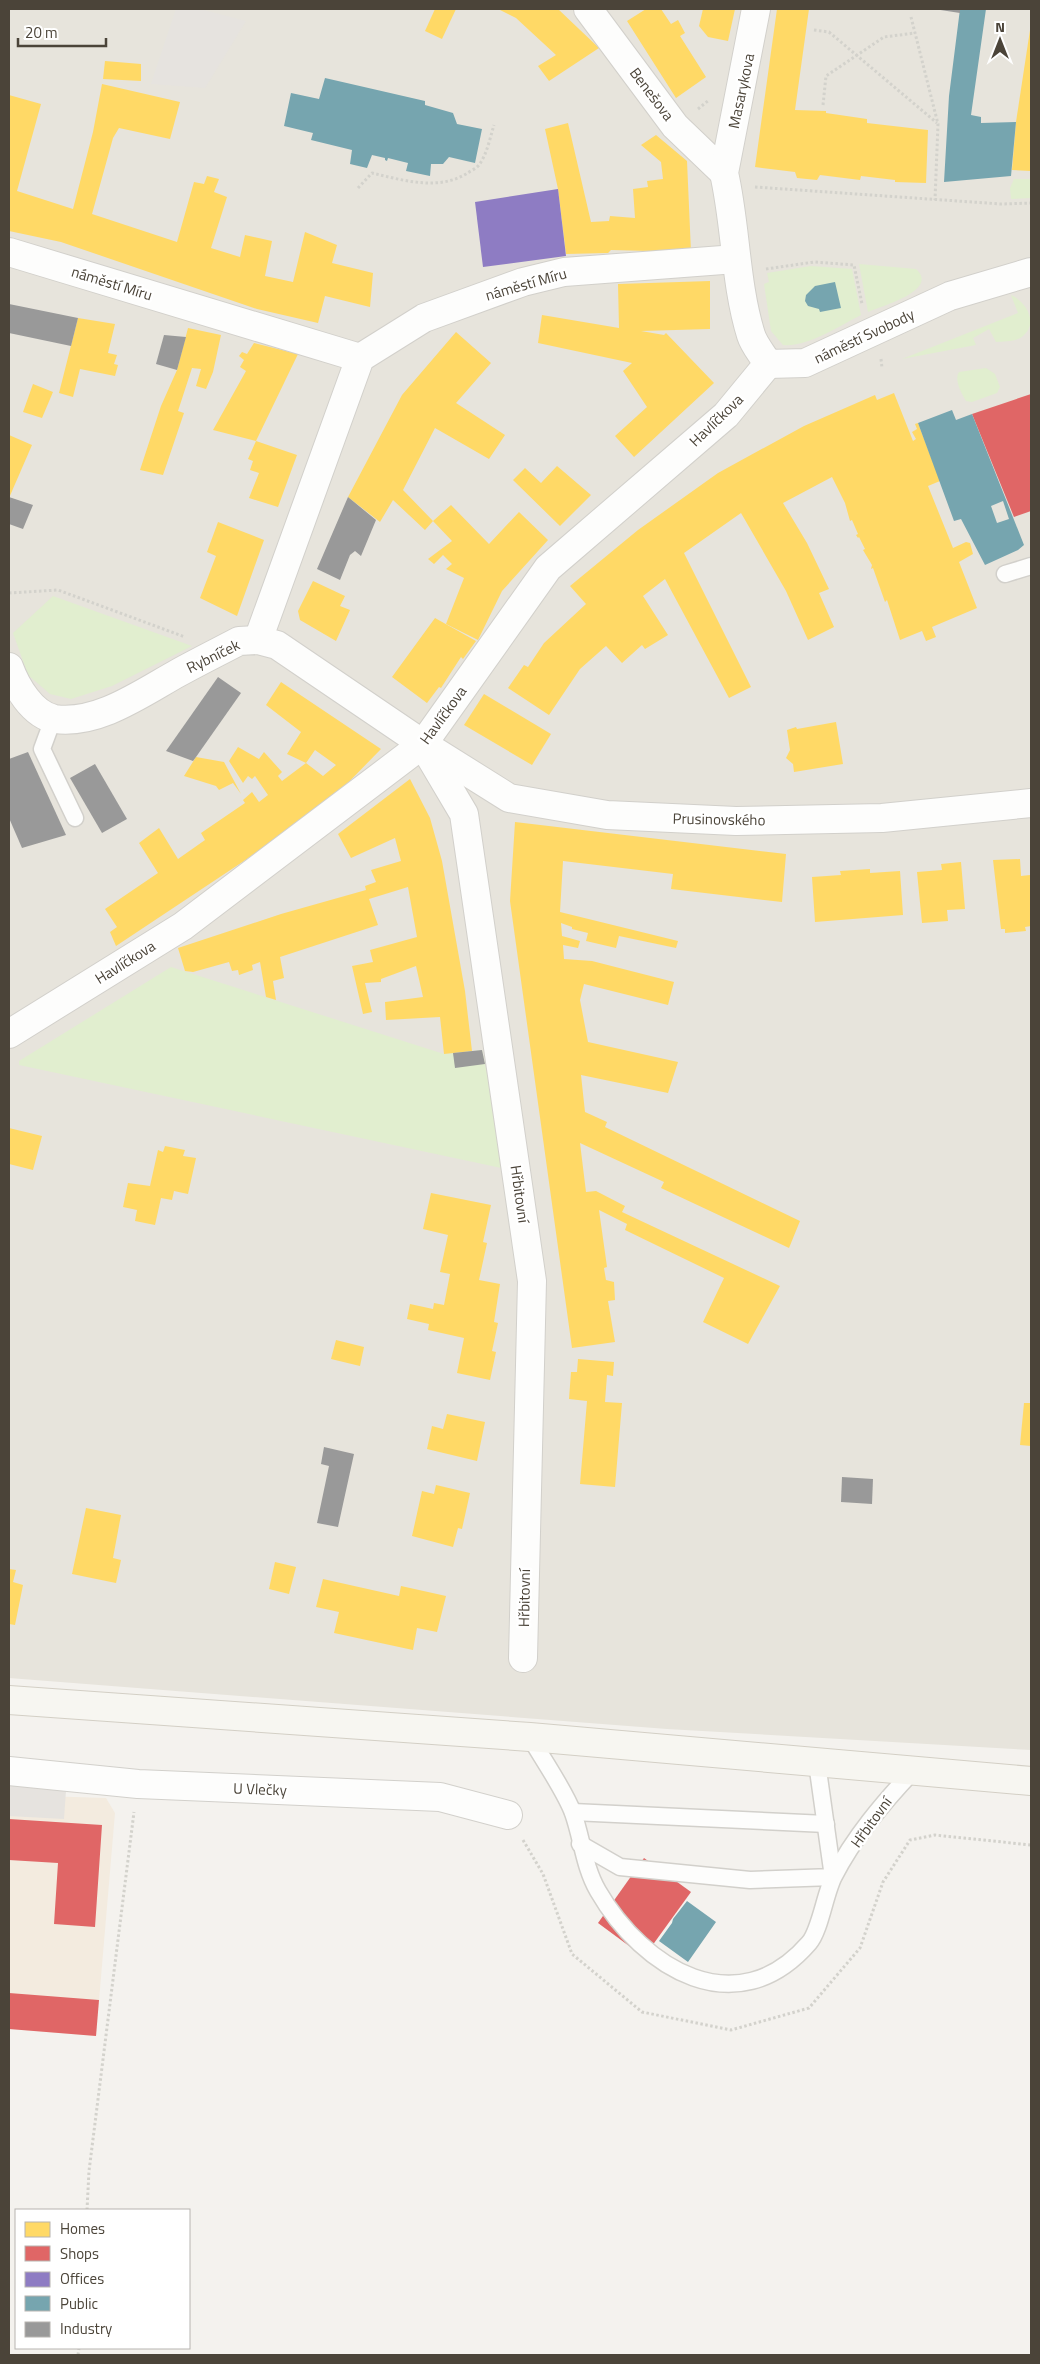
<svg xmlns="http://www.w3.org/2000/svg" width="1040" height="2364" font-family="'Titillium Web',sans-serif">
<rect width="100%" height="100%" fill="#f4f2ee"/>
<polygon fill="#e7e4dc" points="9,9 1031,9 1031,1750 667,1729 9,1678"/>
<polygon fill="#f3ebdf" points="9,1795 106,1798 115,1813 96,2036 9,2029"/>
<g fill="#e1eecf">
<polygon points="1014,179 1031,179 1031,198 1011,199 1010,188"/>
<path d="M859,264l57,5c24,21 -34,37 -48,43z"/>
<path d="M811,266l41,3 9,46c-20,10 -55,33 -78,30l-12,-14 -7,-47 5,-2 -2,-9z"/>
<path d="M1011,295c15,6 28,28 12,41 -7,6 -19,5 -27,6l-7,-13 -16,9 3,7 -74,14 116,-46z"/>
<path d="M986,368l9,6 5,13 -3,6 -25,9 -6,-1c-5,-8 -12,-22 -7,-29z"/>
<polygon points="53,596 192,646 112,686 71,699 50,694 28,675 13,633"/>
<polygon points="171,967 444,1054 482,1050 506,1160 506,1169 19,1065 19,1061"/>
</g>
<g fill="#e6e3df">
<polygon points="176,9 200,9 246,21 205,88 151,84"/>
<polygon points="9,1771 67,1777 64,1819 9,1816"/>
</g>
<g fill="#ffd966">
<polygon points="435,9 456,9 442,39 425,31"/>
<polygon points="498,9 558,9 599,48 549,81 538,66 556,55 516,18"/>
<polygon points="646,9 661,9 671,24 678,20 685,33 680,36 706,77 676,98 627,21"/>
<polygon points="703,9 735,9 728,41 708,37 699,26"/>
<polygon points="777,9 809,9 795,110 826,111 826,113 867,119 867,123 928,130 926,183 895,182 895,180 861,176 860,180 820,175 817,180 797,178 795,172 755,167"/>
<polygon points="1030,30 1031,171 1012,170 1016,122"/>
<polygon points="105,61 141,64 141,81 103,79"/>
<polygon points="102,84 180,102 170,139 119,128 113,138 92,214 177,242 194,182 204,184 207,176 219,179 214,192 227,197 211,248 240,257 245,235 272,241 265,276 293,282 305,232 337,245 332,263 373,273 370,307 325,296 318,323 257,309 61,242 9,231 9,95 41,104 17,191 73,209 93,132"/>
<polygon points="568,123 591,222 609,221 610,216 635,218 633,189 648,187 647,181 663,179 661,162 641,145 656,135 687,161 691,252 611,250 608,253 566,254 558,189 545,129"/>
<polygon points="710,281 710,329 641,331 664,335 666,333 714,383 634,457 615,436 647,407 623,371 632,363 538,343 542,315 619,328 618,284"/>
<polygon points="78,318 115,324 108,353 117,355 114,364 118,365 115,376 80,369 73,397 59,393"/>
<polygon points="188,328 221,335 213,372 206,389 196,386 201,369 192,368 178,411 184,413 163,475 140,470 161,406 177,370"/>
<polygon points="456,332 491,363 456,403 505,435 489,459 435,428 403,490 433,521 425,530 393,500 380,522 348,497 402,395"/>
<polygon points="254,343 298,354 256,441 213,430 246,371 240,367 244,360 239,356 242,352 247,354"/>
<polygon points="33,384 53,392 42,418 23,412"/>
<polygon points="894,393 913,441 916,439 912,432 917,429 915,424 918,423 940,481 928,486 953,548 966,542 970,543 973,554 959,562 977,608 932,627 936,637 926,641 922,631 900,640 887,600 885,602 873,568 871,569 872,565 863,550 865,549 859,537 858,538 856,535 858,534 852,520 850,521 845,503 832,477 783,503 807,543 829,589 819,593 834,627 808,640 786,591 741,513 684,553 751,687 729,698 665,579 643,596 668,635 645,649 642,645 622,663 606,646 580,669 549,715 508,688 524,665 528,667 544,643 586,604 570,586 638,530 718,473 804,426 875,395 877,400"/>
<polygon points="9,435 32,445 9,498"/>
<polygon points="256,441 297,455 278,507 249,498 259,473 250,470 253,461 248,459"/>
<polygon points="557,466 591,495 560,526 513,480 525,468 541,483"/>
<polygon points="451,505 489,544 519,512 548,540 502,591 478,640 446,624 464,578 446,569 452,564 443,555 434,564 428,559 452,541 433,521"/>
<polygon points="218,522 264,540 237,616 200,598 216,556 207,552"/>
<polygon points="313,581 345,596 340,606 350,610 336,641 300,620 298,611"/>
<polygon points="435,618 476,641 463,659 461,657 441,688 439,687 427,703 392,677"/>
<polygon points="281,682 381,749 338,793 274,841 116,946 110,932 117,927 105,909 158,873 139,843 159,828 178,859 205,840 201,833 245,803 243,800 252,792 259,802 268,795 255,776 252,779 248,776 243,783 229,761 238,747 259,759 264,752 282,772 278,776 282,781 306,763 323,776 336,765 315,750 306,763 287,754 301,732 266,705"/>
<polygon points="484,694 551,734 532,765 464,725"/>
<polygon points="836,722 843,764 794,772 793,764 786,758 790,750 787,730 796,727 797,729"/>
<polygon points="196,757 224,762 241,794 233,783 219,790 216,786 184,776"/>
<polygon points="410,779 430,818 442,861 465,991 472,1051 444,1054 440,1017 386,1020 385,1002 423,997 416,966 381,979 381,982 365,983 372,1012 363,1014 352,966 373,962 370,950 417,937 408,887 369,899 378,925 280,957 284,978 273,981 276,1000 266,997 260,962 252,965 253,970 239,975 238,970 232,971 229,962 193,972 185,971 178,948 281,914 366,890 365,886 376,882 371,870 401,861 395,838 351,858 338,834"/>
<polygon points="515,822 786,854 782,902 671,889 673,874 563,861 560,912 678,941 676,948 619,936 616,948 586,941 588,933 572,929 572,927 561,923 562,936 580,941 578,948 563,945 564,959 592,961 674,982 668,1005 584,984 580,1000 588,1042 678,1062 668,1093 581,1075 585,1112 607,1122 605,1127 800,1221 789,1248 661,1188 664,1182 580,1143 586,1192 596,1191 625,1206 622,1212 780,1286 748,1344 703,1322 724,1278 625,1230 627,1224 599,1210 607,1267 604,1268 606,1280 614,1282 615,1300 608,1301 615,1342 572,1348 510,901"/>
<polygon points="1020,859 1021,876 1030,875 1031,878 1031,926 1025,927 1026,931 1005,933 1005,929 1001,929 993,860"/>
<polygon points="961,862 965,909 947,910 948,921 922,923 917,872 942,870 941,864"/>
<polygon points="870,869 870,873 900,871 903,915 815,922 812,877 841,875 840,871"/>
<polygon points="9,1128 42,1136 33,1170 9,1164"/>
<polygon points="165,1146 185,1150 183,1156 196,1158 188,1194 174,1191 172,1200 161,1198 155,1225 135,1221 137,1210 123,1207 128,1183 150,1186 158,1150 163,1152"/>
<polygon points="431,1193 491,1205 483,1242 487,1243 479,1280 500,1284 494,1322 498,1323 492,1351 496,1352 490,1380 457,1373 464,1338 428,1330 429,1324 407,1319 410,1304 433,1309 434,1303 444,1305 450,1274 440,1272 448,1235 423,1229"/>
<polygon points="336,1340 364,1347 360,1366 331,1359"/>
<polygon points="578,1359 614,1362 613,1376 607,1375 605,1402 622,1403 615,1487 580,1484 587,1401 569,1399 571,1372 577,1372"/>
<polygon points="1024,1403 1031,1403 1031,1446 1020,1445"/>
<polygon points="447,1414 485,1422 477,1461 427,1449 432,1426 443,1429"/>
<polygon points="436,1485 470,1493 462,1529 458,1528 453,1547 412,1536 422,1491 434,1494"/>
<polygon points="86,1508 121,1515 113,1558 121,1560 116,1583 72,1574"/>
<polygon points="275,1562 296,1567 289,1594 269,1589"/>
<polygon points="9,1569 16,1570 13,1582 23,1585 15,1625 9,1624"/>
<polygon points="323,1579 399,1596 401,1586 446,1596 437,1632 417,1628 413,1650 334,1633 339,1612 316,1607"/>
</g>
<g fill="#e06666">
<polygon points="1031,394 1031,511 1014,517 972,414"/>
<polygon points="9,1819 102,1825 95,1927 54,1924 58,1863 9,1860"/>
<polygon points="644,1858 691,1892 644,1957 598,1923"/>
<polygon points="9,1993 99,2000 96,2036 9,2029"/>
</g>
<polygon fill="#8e7cc3" points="558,189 566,256 483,267 475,202"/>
<g fill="#76a5af" fill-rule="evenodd">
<polygon points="960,9 986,9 971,115 981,117 981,123 1016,122 1011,176 944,182 949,96"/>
<polygon points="325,78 425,101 425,105 453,113 457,124 482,129 475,163 449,157 443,164 431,164 430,176 406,171 408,163 388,158 387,161 385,160 385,158 372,155 367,168 350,164 352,150 311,140 313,133 284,126 291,93 319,99"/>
<polygon points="835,282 841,308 820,312 819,309 808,306 805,301 806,295 815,286"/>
<path d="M952,410l4,10 16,-6 52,131 -6,5 -33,15 -24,-46 -7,2 -36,-98zM1003,501l6,18 -12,4 -6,-17z"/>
<polygon points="687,1901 716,1922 688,1962 659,1941 672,1923 673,1919"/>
</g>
<g fill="#999">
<polygon points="934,9 960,9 960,13"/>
<polygon points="9,304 78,318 71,346 9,333"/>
<polygon points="164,335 186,337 177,370 156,364"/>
<polygon points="9,497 33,505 23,529 9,524"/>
<polygon points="348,497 376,520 361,556 355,551 350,555 340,580 317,569"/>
<polygon points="218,677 241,693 196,757 193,761 166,751"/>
<polygon points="28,752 66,835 22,848 9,818 9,759"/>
<polygon points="95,764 127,819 102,833 70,778"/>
<polygon points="482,1050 485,1064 455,1068 453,1053"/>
<polygon points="324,1447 354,1454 338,1527 317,1523 329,1466 321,1464"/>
<polygon points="842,1477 873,1479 872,1504 841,1502"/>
</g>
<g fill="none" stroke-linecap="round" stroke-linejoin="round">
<defs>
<g id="service">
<polyline points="1005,574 1031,566"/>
<polyline points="53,719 42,749 75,818"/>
<path d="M530,1737c12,21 35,54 43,76 9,25 11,54 25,78 45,78 139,135 211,52 11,-12 16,-50 25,-67 20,-39 49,-73 79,-105"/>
<polyline points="573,1812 826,1824"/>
<polyline points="580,1844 620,1867 750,1880 833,1877 817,1763"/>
</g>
<g id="minor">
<polyline points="588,9 675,126 724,173"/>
<polyline points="9,252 360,358"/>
<polyline points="258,640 360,358 424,318 523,282 564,272 736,259"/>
<path d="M9,667c7,19 23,48 46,52 43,6 87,-26 123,-46 20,-11 40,-21 61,-32l19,-1 19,5 146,99 86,54 98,17 129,6 146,-3 149,-15"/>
<polyline points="425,748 464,814 532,1281 523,1658"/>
<polyline points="9,1034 183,926 423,744 548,568 726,415 768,364"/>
<polyline points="9,1771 138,1784 440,1797 508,1815"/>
</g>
<path id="tertiary" d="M756,9l-32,164c12,52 11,111 27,162 3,10 12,20 17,29l37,-1 145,-67 81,-24"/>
<polyline id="secondary" points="9,1700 530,1737 1031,1781"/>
</defs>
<use href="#service" stroke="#d2d0cb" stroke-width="19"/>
<use href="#minor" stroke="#d2d0cb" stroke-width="30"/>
<use href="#tertiary" stroke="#d2d0cb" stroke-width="30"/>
<use href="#secondary" stroke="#d3cfc5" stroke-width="30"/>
<g stroke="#d3d2cc" stroke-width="3" stroke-dasharray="2.5 2.5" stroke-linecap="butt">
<polyline points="911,17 938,124 935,200"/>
<polyline points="814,30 829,32 937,123"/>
<polyline points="823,105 826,76 884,37 915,33"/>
<polyline points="698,109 709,100"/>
<polyline points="755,187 1001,204 1031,203"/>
<path d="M358,188l14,-15c30,7 65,18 94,1 4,-3 10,-5 13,-9 8,-11 11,-27 15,-40"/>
<polyline points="766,269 814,262 854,265 862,304"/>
<polyline points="881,359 882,368"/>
<polyline points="9,593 58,590 185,637"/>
<polyline points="523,1840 543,1874 572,1954 642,2012 731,2030 809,2008 860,1948 883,1882 910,1840 935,1835 1031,1845"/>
<polyline points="87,2210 89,2171 134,1812"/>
<polyline points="78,2355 79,2348"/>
</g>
<use href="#service" stroke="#fdfdfc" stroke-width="16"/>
<use href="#minor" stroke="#fdfdfc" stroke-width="28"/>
<use href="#tertiary" stroke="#fdfdfc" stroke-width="28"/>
<use href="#secondary" stroke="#f7f6f1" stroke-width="28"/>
</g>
<g text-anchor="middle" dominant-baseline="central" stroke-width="5" stroke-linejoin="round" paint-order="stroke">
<g font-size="15" fill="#4b4439" stroke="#fff">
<text transform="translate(741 91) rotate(-78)">Masarykova</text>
<text transform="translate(652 94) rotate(53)">Benešova</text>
<text transform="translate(112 283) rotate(17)">náměstí Míru</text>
<text transform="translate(526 284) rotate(-16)">náměstí Míru</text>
<text transform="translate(864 336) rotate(-25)">náměstí Svobody</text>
<text transform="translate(716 420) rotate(-44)">Havlíčkova</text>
<text transform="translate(213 656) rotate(-26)">Rybníček</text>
<text transform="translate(443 715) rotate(-54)">Havlíčkova</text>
<text transform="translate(719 819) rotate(1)">Prusinovského</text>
<text transform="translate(125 962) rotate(-32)">Havlíčkova</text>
<text transform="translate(520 1194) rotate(82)">Hřbitovní</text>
<text transform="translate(524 1598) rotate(-89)">Hřbitovní</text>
<text transform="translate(260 1789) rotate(2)">U Vlečky</text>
<text transform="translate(871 1822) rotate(-54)">Hřbitovní</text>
</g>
</g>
<rect width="1040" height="2364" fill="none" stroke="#4b4439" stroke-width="20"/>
<rect x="15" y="2209" width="175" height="140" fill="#ffffff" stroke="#b7b4b0"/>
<rect x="25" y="2222" width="25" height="15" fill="#ffd966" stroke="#b7b4b0"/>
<text x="60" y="2234" font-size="15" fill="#4b4439">Homes</text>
<rect x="25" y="2246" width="25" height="15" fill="#e06666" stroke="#b7b4b0"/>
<text x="60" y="2259" font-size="15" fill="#4b4439">Shops</text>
<rect x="25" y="2272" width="25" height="15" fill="#8e7cc3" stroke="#b7b4b0"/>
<text x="60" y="2284" font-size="15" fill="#4b4439">Offices</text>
<rect x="25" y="2296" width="25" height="15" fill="#76a5af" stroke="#b7b4b0"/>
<text x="60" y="2309" font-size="15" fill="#4b4439">Public</text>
<rect x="25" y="2322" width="25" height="15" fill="#999999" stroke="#b7b4b0"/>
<text x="60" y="2334" font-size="15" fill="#4b4439">Industry</text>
<g transform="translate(1000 40)" stroke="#ffffff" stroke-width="4" paint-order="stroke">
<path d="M0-4L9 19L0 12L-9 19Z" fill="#4b4439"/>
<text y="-8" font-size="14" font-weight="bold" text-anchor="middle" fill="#4b4439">N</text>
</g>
<path d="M18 38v8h88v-8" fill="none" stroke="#4b4439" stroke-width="2.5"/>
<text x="25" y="38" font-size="15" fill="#4b4439" stroke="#ffffff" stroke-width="4" paint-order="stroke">20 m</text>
</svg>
